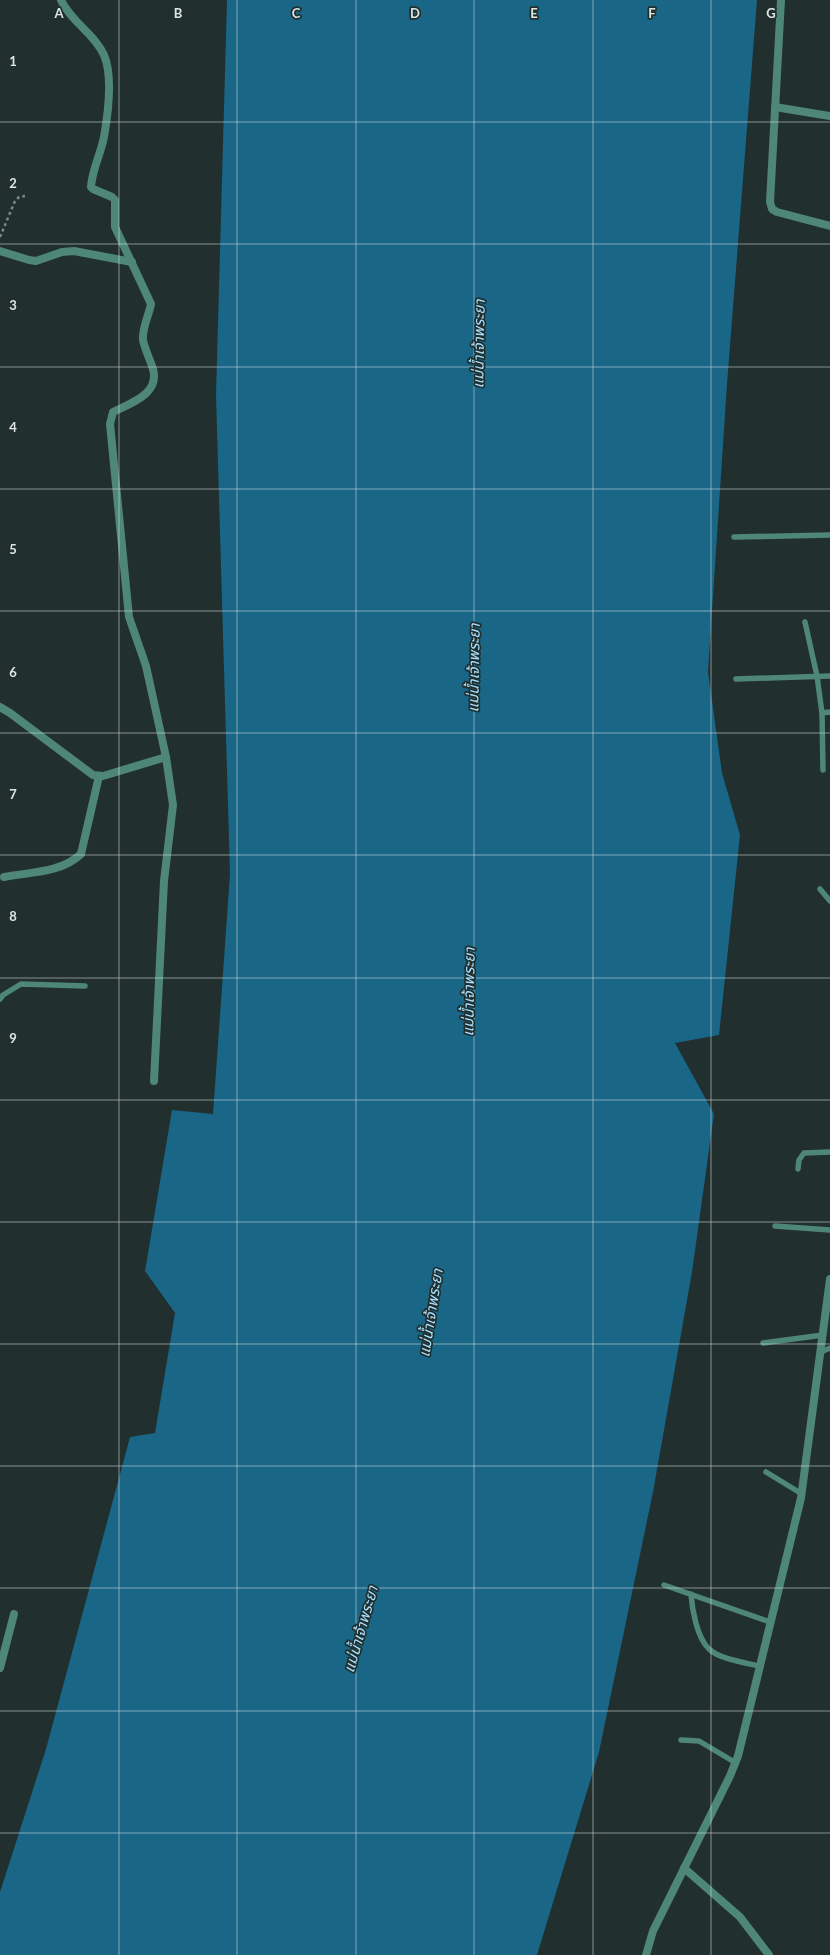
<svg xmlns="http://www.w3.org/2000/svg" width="830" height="1955" font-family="Lato,'Noto Sans Thai',sans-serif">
<rect width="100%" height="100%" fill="#212f2e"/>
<polygon fill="#196687" points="227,0 757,0 727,384 708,672 722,773 740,835 719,1035 675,1043 714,1114 692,1272 653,1492 599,1752 537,1955 0,1955 0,1892 46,1749 130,1437 155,1433 175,1313 145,1271 172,1110 213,1114 230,874 216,395"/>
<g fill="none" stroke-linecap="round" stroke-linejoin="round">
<polyline stroke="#7e8989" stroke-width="2.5" stroke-dasharray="3 3" stroke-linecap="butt" points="0,237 15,201 19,197 25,196"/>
<g stroke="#4e8776" stroke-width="5.5">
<polyline points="734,537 830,535"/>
<polyline points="805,622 817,676 822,713"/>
<polyline points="736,679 830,676"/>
<polyline points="823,770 822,713 830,712"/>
<polyline points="820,889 830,901"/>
<polyline points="0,999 3,995 21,984 85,986"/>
<polyline points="798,1169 799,1160 804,1153 830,1152"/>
<polyline points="775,1226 830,1230"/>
<polyline points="763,1343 823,1335"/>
<polyline points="821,1352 830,1348"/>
<polyline points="766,1472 802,1494"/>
<polyline points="664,1585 770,1622"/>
<path d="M691,1594c1,15 6,44 18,55 10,10 37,14 50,17"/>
<polyline points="681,1740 699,1741 736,1763"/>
</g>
<g stroke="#4e8776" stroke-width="8">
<path d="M61,0c10,22 33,33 43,55 9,21 4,59 0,82 -3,16 -12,33 -13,50l2,2 19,8 3,3v27l36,77c-2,11 -9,24 -8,36 2,10 7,19 10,29 7,25 -22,34 -40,43l-3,12 19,193 17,49 20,91 7,48 -9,76 -10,200"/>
<polyline points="781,0 770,202 772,209 777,212 830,226"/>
<polyline points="775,107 830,116"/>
<polyline points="0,251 29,260 36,261 62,252 74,251 132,262"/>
<polyline points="0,707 10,713 93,775 103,776 166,757"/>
<path d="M4,877c26,-5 57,-4 77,-23l18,-78"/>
<polyline points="0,1668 14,1614"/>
<polyline points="684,1868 740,1917 769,1955"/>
<polyline points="646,1955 653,1931 730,1776 738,1756 801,1498 830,1279"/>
</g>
</g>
<path fill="none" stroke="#dce4e4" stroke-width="1" stroke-opacity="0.55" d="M119,0v1955M237,0v1955M356,0v1955M474,0v1955M593,0v1955M711,0v1955M0,122h830M0,244h830M0,367h830M0,489h830M0,611h830M0,733h830M0,855h830M0,978h830M0,1100h830M0,1222h830M0,1344h830M0,1466h830M0,1588h830M0,1711h830M0,1833h830"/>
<g text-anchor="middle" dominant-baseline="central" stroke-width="3.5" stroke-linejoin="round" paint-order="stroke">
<g font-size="15" font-style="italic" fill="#a8e0ff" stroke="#212f2e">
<text transform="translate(478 344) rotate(-89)">แม่น้ำเจ้าพระยา</text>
<text transform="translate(473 668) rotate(-89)">แม่น้ำเจ้าพระยา</text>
<text transform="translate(468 992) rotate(-89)">แม่น้ำเจ้าพระยา</text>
<text transform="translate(430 1313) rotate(-81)">แม่น้ำเจ้าพระยา</text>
<text transform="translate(360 1629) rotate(-74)">แม่น้ำเจ้าพระยา</text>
</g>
</g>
<g font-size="13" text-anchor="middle" font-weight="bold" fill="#dce4e4" stroke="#212f2e" stroke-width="3.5" stroke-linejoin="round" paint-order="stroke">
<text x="59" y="18">A</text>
<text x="178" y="18">B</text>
<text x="296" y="18">C</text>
<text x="415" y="18">D</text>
<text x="534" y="18">E</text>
<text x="652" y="18">F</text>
<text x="771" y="18">G</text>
<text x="13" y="66">1</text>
<text x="13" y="188">2</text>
<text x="13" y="310">3</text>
<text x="13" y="432">4</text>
<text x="13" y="554">5</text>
<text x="13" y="677">6</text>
<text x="13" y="799">7</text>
<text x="13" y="921">8</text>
<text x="13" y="1043">9</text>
</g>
</svg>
